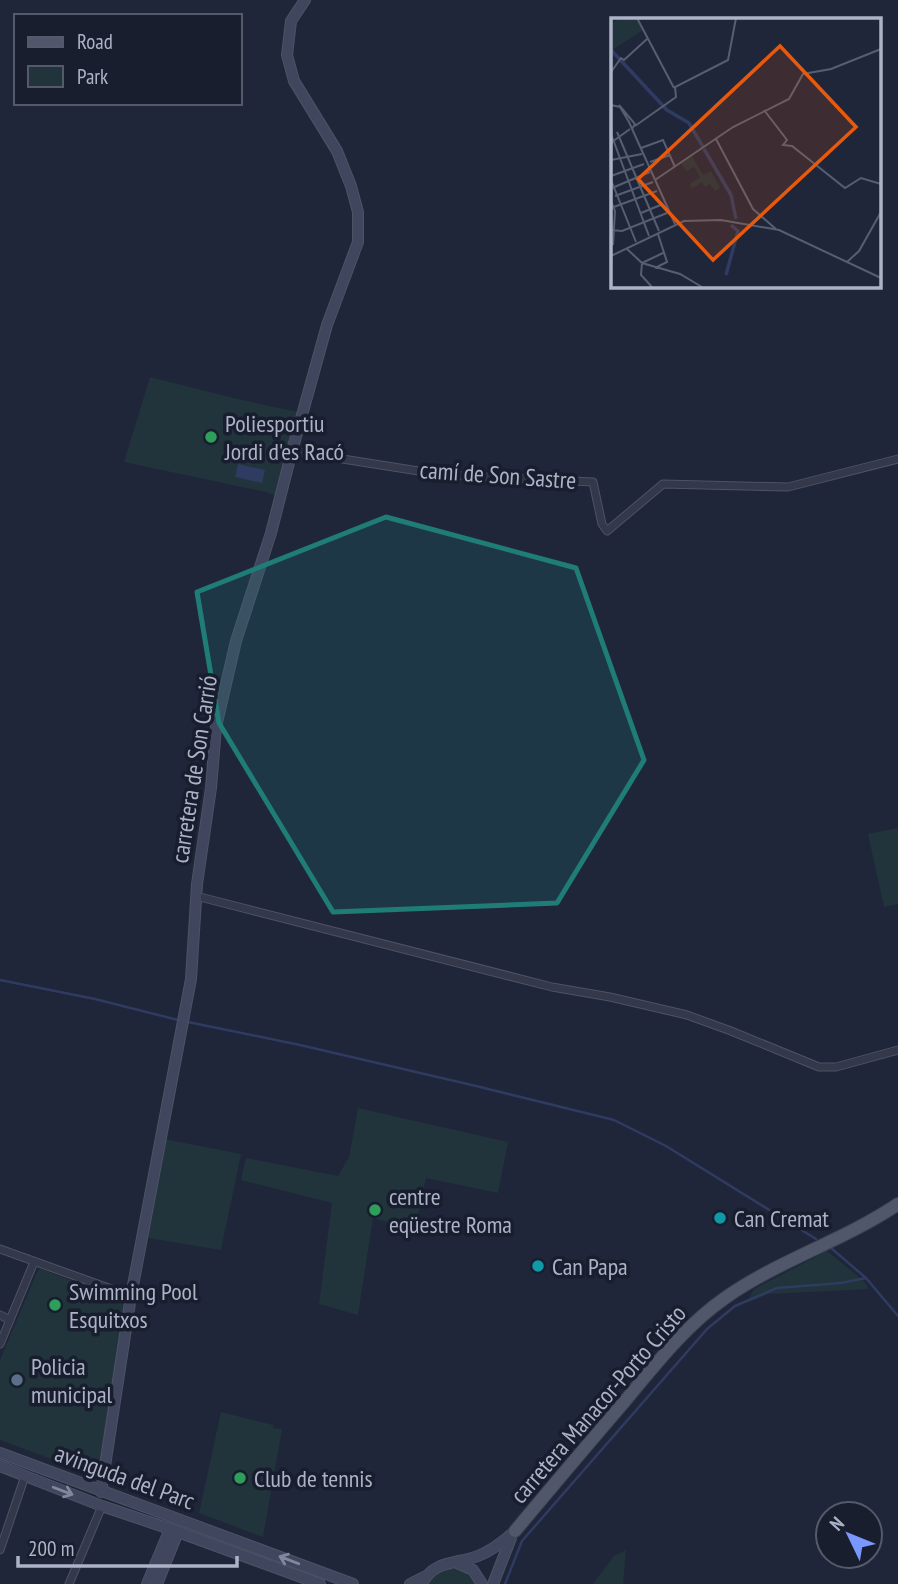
<svg xmlns="http://www.w3.org/2000/svg" width="898" height="1584" font-family="'PT Sans Narrow',sans-serif">
<rect width="100%" height="100%" fill="#1f263a"/>
<g fill="#21333b">
<polygon points="150,377 238,399 297,412 276,496 266,492 124,462"/>
<polygon points="898,828 898,904 884,907 868,834"/>
<polygon points="358,1108 508,1142 498,1193 426,1178 415,1230 373,1218 358,1315 319,1304 332,1203 241,1180 246,1158 338,1176 349,1157"/>
<polygon points="164,1139 241,1154 221,1250 148,1238"/>
<polygon points="827,1251 863,1280 869,1289 769,1294 746,1303 754,1289"/>
<polygon points="41,1269 127,1302 100,1477 0,1440 0,1360 38,1270"/>
<polygon points="221,1412 273,1425 273,1428 282,1429 263,1537 199,1513"/>
<polygon points="626,1550 623,1584 593,1584 614,1556"/>
<path d="M451,1567c14,2 19,7 27,17h-51l9,-12z"/>
</g>
<polygon fill="#2f3b60" points="238,464 265,470 262,483 235,477"/>
<g fill="none" stroke-linecap="round" stroke-linejoin="round">
<g stroke="#2f3b60" stroke-width="2.5">
<polyline points="0,980 95,999 178,1020"/>
<polyline points="188,1022 300,1045 476,1086 614,1120 666,1146 816,1239"/>
<polyline points="831,1248 866,1278"/>
<polyline points="505,1584 522,1541 707,1329 735,1306 777,1288 841,1283 866,1278 898,1316"/>
</g>
<defs>
<g id="street">
<polyline points="292,451 444,475 593,482 602,524 607,531 663,484 788,487 898,459"/>
<polyline points="196,896 552,987 610,997 687,1015 731,1031 819,1067 836,1067 898,1050"/>
<polyline points="0,1249 131,1296"/>
<polyline points="0,1315 10,1320"/>
<polyline points="0,1344 34,1262"/>
<polyline points="0,1550 25,1476"/>
<polyline points="69,1584 102,1506"/>
</g>
<g id="secondary">
<polyline points="0,1453 353,1584"/>
<polyline points="0,1466 102,1506 170,1529 320,1584"/>
<polyline points="101,1492 131,1296 191,979 197,884 211,788 216,727 236,641 271,533 292,451 327,325 358,242 358,212 351,186 337,151 294,81 287,55 291,21 305,0"/>
<polyline points="457,1563 473,1570 482,1584"/>
<polyline points="147,1584 170,1529"/>
<polyline points="157,1584 178,1532"/>
<polyline points="410,1584 426,1576"/>
<path d="M422,1584c11,-24 35,-20 56,-28 15,-6 26,-15 37,-25"/>
<polyline points="493,1584 511,1538"/>
</g>
<path id="primary" d="M515,1531c36,-43 73,-87 110,-130 30,-36 61,-76 100,-103 54,-38 118,-57 173,-94"/>
</defs>
<use href="#street" stroke="#4d5365" stroke-width="9"/>
<use href="#secondary" stroke="#4d5365" stroke-width="12"/>
<use href="#primary" stroke="#3c4253" stroke-width="14"/>
<use href="#street" stroke="#33384a" stroke-width="7"/>
<use href="#secondary" stroke="#40465d" stroke-width="10"/>
<use href="#primary" stroke="#50576a" stroke-width="12"/>
</g>
<defs><path id="oneway-shaft" d="M-6 0H5M1.5-3L5.5 0L1.5 3" fill="none" stroke-width="1.6" stroke-linecap="round" stroke-linejoin="round" transform="scale(1.75)"/></defs>
<g stroke="#81879d">
<use href="#oneway-shaft" transform="translate(63 1491) rotate(21)"/>
<use href="#oneway-shaft" transform="translate(289 1560) rotate(-159)"/>
</g>
<path fill="#1f7c77" fill-opacity="0.2" stroke="#1f7c77" stroke-width="5" stroke-linejoin="round" d="M386,517l190,51 68,192 -87,143 -224,9 -114,-189 -22,-131z"/>
<g fill="#2e9e5b" stroke="#181e2e" stroke-width="2.5">
<circle cx="211" cy="437" r="7"/>
<circle cx="375" cy="1210" r="7"/>
<circle cx="55" cy="1305" r="7"/>
<circle cx="240" cy="1478" r="7"/>
</g>
<g fill="#0f9aa8" stroke="#181e2e" stroke-width="2.5">
<circle cx="720" cy="1218" r="7"/>
<circle cx="538" cy="1266" r="7"/>
</g>
<circle fill="#5c6f8a" stroke="#181e2e" stroke-width="2.5" cx="17" cy="1380" r="7"/>
<g text-anchor="middle" dominant-baseline="central" stroke-width="7" stroke-linejoin="round" paint-order="stroke">
<g font-size="24" fill="#adb3c7" stroke="#181e2e" text-anchor="start">
<text x="225" y="423">Poliesportiu<tspan x="225" dy="28">Jordi d'es Racó</tspan></text>
<text x="389" y="1196">centre<tspan x="389" dy="28">eqüestre Roma</tspan></text>
<text x="734" y="1218">Can Cremat</text>
<text x="552" y="1266">Can Papa</text>
<text x="69" y="1291">Swimming Pool<tspan x="69" dy="28">Esquitxos</tspan></text>
<text x="31" y="1366">Policia<tspan x="31" dy="28">municipal</tspan></text>
<text x="254" y="1478">Club de tennis</text>
</g>
<g font-size="24" fill="#adb3c7" stroke="#181e2e">
<text transform="translate(498 475) rotate(4)">camí de Son Sastre</text>
<text transform="translate(194 769) rotate(-81)">carretera de Son Carrió</text>
<text transform="translate(598 1404) rotate(-49)">carretera Manacor-Porto Cristo</text>
<text transform="translate(125 1477) rotate(20)">avinguda del Parc</text>
</g>
</g>
<g transform="translate(611 18)">
<rect width="270" height="270" fill="#1f263a"/>
<path d="M11,0h14l7,12 -31,20 -1,-27zM81,138l11,19 8,-4 9,17 -5,3 -5,-7 -5,3 -3,-5 -10,7 -2,-5 10,-7 -6,-10 -8,4 -5,-8z" fill="#21333b"/>
<path fill="none" stroke="#2f3b60" stroke-width="3.5" d="M0,32l56,60 22,13 14,24M93,131l27,46 5,24M115,257l12,-44 -7,-6"/>
<path fill="none" stroke="#585e72" stroke-width="2" d="M26,0l37,70M0,54l10,-14 3,2 23,-21M0,87l9,2 9,15 46,102M8,87l16,19 -3,5M153,92l23,30 -4,5 9,1 53,42 16,-10 20,6M24,108l41,-29 -1,-10 53,-27 8,-42M6,114l42,99M0,116l38,102M105,121l37,70 24,21M1,124l18,-13M30,130l22,-8 12,27M0,142l31,-6M39,144l20,-7M0,158l33,-12M0,162l25,62M44,162l78,-53 56,-28 14,-25 28,-5 50,-20M1,170l38,-16M4,178l38,-14M0,183l4,10 -2,34M0,190l46,-17M30,195l22,-9M0,212l11,1 45,-18M15,230l16,15 38,11 22,13M0,238l73,-35 37,-1 58,10 102,48M236,244l12,-11 22,-39M31,245l-1,12 11,12M31,245l21,-10M44,250l12,-6 -9,-28"/>
<path fill="#e8590c" fill-opacity="0.15" stroke="#e8590c" stroke-width="3.5" d="M169,28l76,81 -143,133 -75,-81z"/>
<rect width="270" height="270" fill="none" stroke="#adb3c7" stroke-width="3.5"/>
</g>
<rect x="14" y="14" width="228" height="91" fill="#181e2e" stroke="#545a6b" stroke-width="2"/>
<rect x="28" y="37" width="35" height="10" fill="#50576a" stroke="#545a6b" stroke-width="2"/>
<text x="77" y="49" font-size="21" fill="#adb3c7">Road</text>
<rect x="28" y="66" width="35" height="21" fill="#21333b" stroke="#545a6b" stroke-width="2"/>
<text x="77" y="84" font-size="21" fill="#adb3c7">Park</text>
<g transform="translate(849 1535) rotate(313)"><circle r="33" fill="#181e2e" stroke="#545a6b" stroke-width="2"/>
<path d="M0-5L12 26L0 18L-12 26Z" fill="#7a96ff"/>
<text y="-10" font-size="19" font-weight="bold" text-anchor="middle" fill="#adb3c7">N</text>
</g>
<path d="M18 1556v10h219v-10" fill="none" stroke="#adb3c7" stroke-width="3.5"/>
<text x="28" y="1556" font-size="21" fill="#adb3c7" stroke="#181e2e" stroke-width="5" paint-order="stroke">200 m</text>
</svg>
